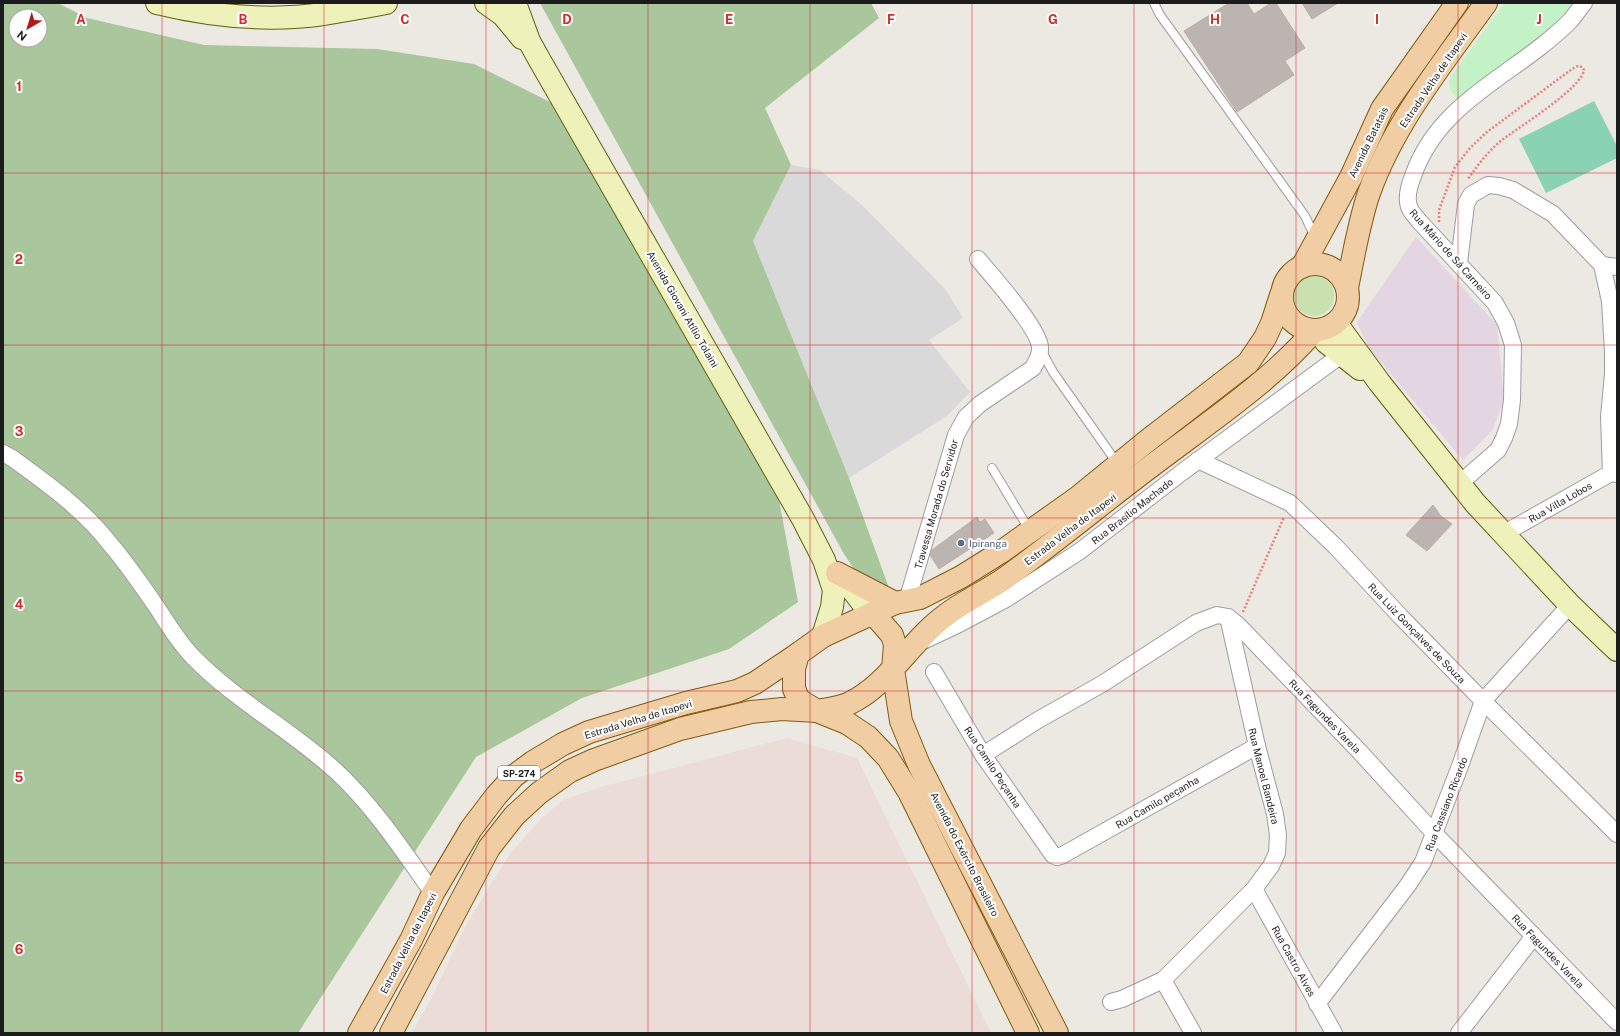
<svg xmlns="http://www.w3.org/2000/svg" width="1620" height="1036" font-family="'Public Sans',sans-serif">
<rect width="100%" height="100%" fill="#ece8e2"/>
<polygon fill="#dad9d9" points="791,165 820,170 863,206 946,290 963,318 929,340 970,392 947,416 849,478 753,241"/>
<polygon fill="#e4d5e2" points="1416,237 1497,325 1504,400 1492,431 1463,460 1368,347 1357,322"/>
<polygon fill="#ecdcd7" points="787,738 857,758 991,1033 412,1033 433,995 466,925 509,855 540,820 563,800 598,788"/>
<circle fill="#c8e1ae" cx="1314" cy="296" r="20"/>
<g fill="#a9c69c" fill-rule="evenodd">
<path d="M3,3h55l29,15 117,27 173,4 97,15 78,39 225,386 21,113 -69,47 -147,49 -106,59 -178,276h-295zM16,16h24v24h-24z"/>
<polygon points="540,3 871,3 879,18 765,108 791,165 753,241 849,478 889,588 856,572 844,554"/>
</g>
<path fill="#c3f2c6" d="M1504,3h74l-10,14 -110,82c-7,-6 -9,-11 -9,-20z"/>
<polygon fill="#89d2b4" points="1594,101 1617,146 1617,158 1546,193 1519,139"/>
<g fill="#bcb4b0" stroke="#bbafa7">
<polygon points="1229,3 1247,3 1254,14 1271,3 1276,3 1305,48 1285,61 1294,75 1237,112 1184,31"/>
<polygon points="1302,3 1338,3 1312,19"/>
<polygon points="1433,505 1441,516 1452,524 1427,551 1406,535"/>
<polygon points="977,517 980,522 985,519 994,533 939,569 930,555 932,550"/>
</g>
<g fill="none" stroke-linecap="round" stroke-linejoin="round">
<defs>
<g id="lane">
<polyline points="1154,3 1160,15 1305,216 1315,237"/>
<polyline points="1041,350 1053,372 1117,463"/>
<polyline points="992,468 1030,531"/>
</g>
<g id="street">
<polyline points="1459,263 1466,204 1471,195 1488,185 1499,186 1513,190 1553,214 1602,265 1610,301 1613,352 1613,374 1609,417 1611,473"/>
<polyline points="1602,265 1617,267"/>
<path d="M3,453l9,5c36,26 72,52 99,87 17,20 32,42 47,64 11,17 22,35 36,49 43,44 99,73 144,115 37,35 65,78 95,120"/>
<polyline points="1198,460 1290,503 1336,547 1400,616 1483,701 1617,834"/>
<path d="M1459,484l39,-34 6,-12 5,-14 3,-24 1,-55 -7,-22 -11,-20 -76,-82c-3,-4 -7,-8 -9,-12 -5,-10 -1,-23 3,-33 26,-76 103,-101 156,-154 5,-5 10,-13 15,-19"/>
<polyline points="1503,534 1611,473 1617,474"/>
<path d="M907,601l49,-166 10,-18 14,-13 53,-36c3,-6 8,-13 7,-21 -2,-20 -47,-70 -62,-88"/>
<polyline points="925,640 959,624 1006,599 1080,551 1181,473 1341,355"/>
<polyline points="934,672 983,755 1053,855 1057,857 1061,856 1257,746"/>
<polyline points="983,755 1038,720 1102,684 1196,623 1217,615 1228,617 1238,625 1360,752 1434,833 1617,1022"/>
<polyline points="1254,889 1334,1033"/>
<polyline points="1163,980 1193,1033"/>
<polyline points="1111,1002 1122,999 1163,980 1254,889 1271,866 1277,853 1278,835 1275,814 1257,746 1228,617"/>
<polyline points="1317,1004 1408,885 1423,862 1460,766 1483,701 1570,605"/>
<polyline points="1459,1033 1534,936"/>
</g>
<g id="secondary">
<path d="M157,3c54,13 111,19 166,11 21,-3 42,-7 63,-11"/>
<polyline points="486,3 503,15 522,38"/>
<polyline points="515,3 529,41 539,59 803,519 824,560 834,590 832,607 823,636"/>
<polyline points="1336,323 1379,382 1475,503 1570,605 1617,650"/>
<polyline points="1319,331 1326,342 1360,369"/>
<polyline points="837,574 851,588 871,614"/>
</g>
<g id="primary">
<circle cx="1315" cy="297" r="33"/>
<polyline points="1302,267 1351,177 1382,109 1457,3"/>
<path d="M1347,288c6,-30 12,-66 22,-95 25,-70 74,-130 117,-190"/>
<polyline points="837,573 895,603"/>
<polyline points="871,614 895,603 920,598 961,577 1001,552 1077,498 1147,441 1248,363 1265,338 1272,323 1281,295"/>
<polyline points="359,1033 411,940 433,893 471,829 496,796 514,776 533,762 563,744 589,732 686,703 737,691 755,683 798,654"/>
<polyline points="391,1033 489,848 514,816 539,793 570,771 594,760 680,729 751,712 782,709 817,711 847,723 868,737 888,758 909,792 1028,1033"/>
<path d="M1057,1033l-138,-268 -18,-44 -8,-52 2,-24 -3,-10 -14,-16 -7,-5 -48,22 -25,18 -4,15v20l5,11 18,11c10,-2 21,-3 31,-7 41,-19 62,-63 98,-89 19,-15 42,-24 62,-39 54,-39 105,-82 158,-121 52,-39 105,-75 148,-124"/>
</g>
</defs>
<use href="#lane" stroke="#9d9d9d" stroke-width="10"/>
<use href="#street" stroke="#9d9d9d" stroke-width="18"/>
<use href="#secondary" stroke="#5c6411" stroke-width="24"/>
<use href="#primary" stroke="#825a11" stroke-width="24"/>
<g stroke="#e88177" stroke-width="2.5" stroke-dasharray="2 2" stroke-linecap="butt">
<path d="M1439,222v-12l16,-43 15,-19 17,-16 85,-63 6,-3 4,1 2,3c-3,19 -65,57 -82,70 -14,11 -24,25 -34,39"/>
<polyline points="1243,612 1284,517"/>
</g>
<use href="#lane" stroke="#fff" stroke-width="8"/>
<use href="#street" stroke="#fff" stroke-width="16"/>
<use href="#secondary" stroke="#eff1bb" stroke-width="22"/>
<use href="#primary" stroke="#f0cda3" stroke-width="22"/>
</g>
<path fill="none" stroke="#d62828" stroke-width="1" stroke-opacity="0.55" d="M162,3v1030M324,3v1030M486,3v1030M648,3v1030M810,3v1030M972,3v1030M1134,3v1030M1296,3v1030M1458,3v1030M3,173h1614M3,345h1614M3,518h1614M3,691h1614M3,863h1614"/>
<circle fill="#5c6f8a" stroke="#fff" stroke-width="1.5" cx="961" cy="543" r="4"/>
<g text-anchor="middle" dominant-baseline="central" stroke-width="4" stroke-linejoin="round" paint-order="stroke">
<rect fill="#fff" stroke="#606060" stroke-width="1" x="498" y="766" width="42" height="14" rx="3"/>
<g font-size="9" font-weight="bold" fill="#1c1c1c">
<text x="519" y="773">SP-274</text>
</g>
<g font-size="10" fill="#1c1c1c" stroke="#fff">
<text transform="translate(1433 80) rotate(-56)">Estrada Velha de Itapevi</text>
<text transform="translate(1368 142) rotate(-64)">Avenida Batatais</text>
<text transform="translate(1451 254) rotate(48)">Rua Mário de Sá Carneiro</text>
<text transform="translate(683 309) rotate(60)">Avenida Giovani Atílio Tolaini</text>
<text transform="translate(1560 502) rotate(-30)">Rua Villa Lobos</text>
<text transform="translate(936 504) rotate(-74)">Travessa Morada do Servidor</text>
<text transform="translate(1132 511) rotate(-38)">Rua Brasílio Machado</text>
<text transform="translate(1070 529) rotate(-37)">Estrada Velha de Itapevi</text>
<text transform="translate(1417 633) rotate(46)">Rua Luiz Gonçalves de Souza</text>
<text transform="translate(1325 716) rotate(46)">Rua Fagundes Varela</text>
<text transform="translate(638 719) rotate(-17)">Estrada Velha de Itapevi</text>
<text transform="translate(993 767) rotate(57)">Rua Camilo Peçanha</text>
<text transform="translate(1264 776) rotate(76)">Rua Manoel Bandeira</text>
<text transform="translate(1157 802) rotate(-30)">Rua Camilo peçanha</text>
<text transform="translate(1446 804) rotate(-69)">Rua Cassiano Ricardo</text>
<text transform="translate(965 854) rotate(63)">Avenida do Exército Brasileiro</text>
<text transform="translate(408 943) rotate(-63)">Estrada Velha de Itapevi</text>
<text transform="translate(1548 951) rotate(46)">Rua Fagundes Varela</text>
<text transform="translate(1294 961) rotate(61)">Rua Castro Alves</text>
</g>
<g font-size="10" fill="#4e5e75" stroke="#fff" text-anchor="start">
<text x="969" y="543">Ipiranga</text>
</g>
</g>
<g font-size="13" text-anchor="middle" font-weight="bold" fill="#d62828" stroke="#fff" stroke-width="4" stroke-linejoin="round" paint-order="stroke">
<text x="81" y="24">A</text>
<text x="243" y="24">B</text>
<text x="405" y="24">C</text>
<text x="567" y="24">D</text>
<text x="729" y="24">E</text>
<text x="891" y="24">F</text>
<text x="1053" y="24">G</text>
<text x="1215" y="24">H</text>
<text x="1377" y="24">I</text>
<text x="1539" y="24">J</text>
<text x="19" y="91">1</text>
<text x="19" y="264">2</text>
<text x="19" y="436">3</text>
<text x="19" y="609">4</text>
<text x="19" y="782">5</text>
<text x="19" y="954">6</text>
</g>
<rect width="1620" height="1036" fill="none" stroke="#1c1c1c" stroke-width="8"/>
<g transform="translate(28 28) rotate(218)"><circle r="19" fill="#ffffff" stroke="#a4a4a4"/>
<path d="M0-3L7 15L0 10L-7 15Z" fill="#b0181a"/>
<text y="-6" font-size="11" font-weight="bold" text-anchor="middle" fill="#1c1c1c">N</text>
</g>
</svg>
